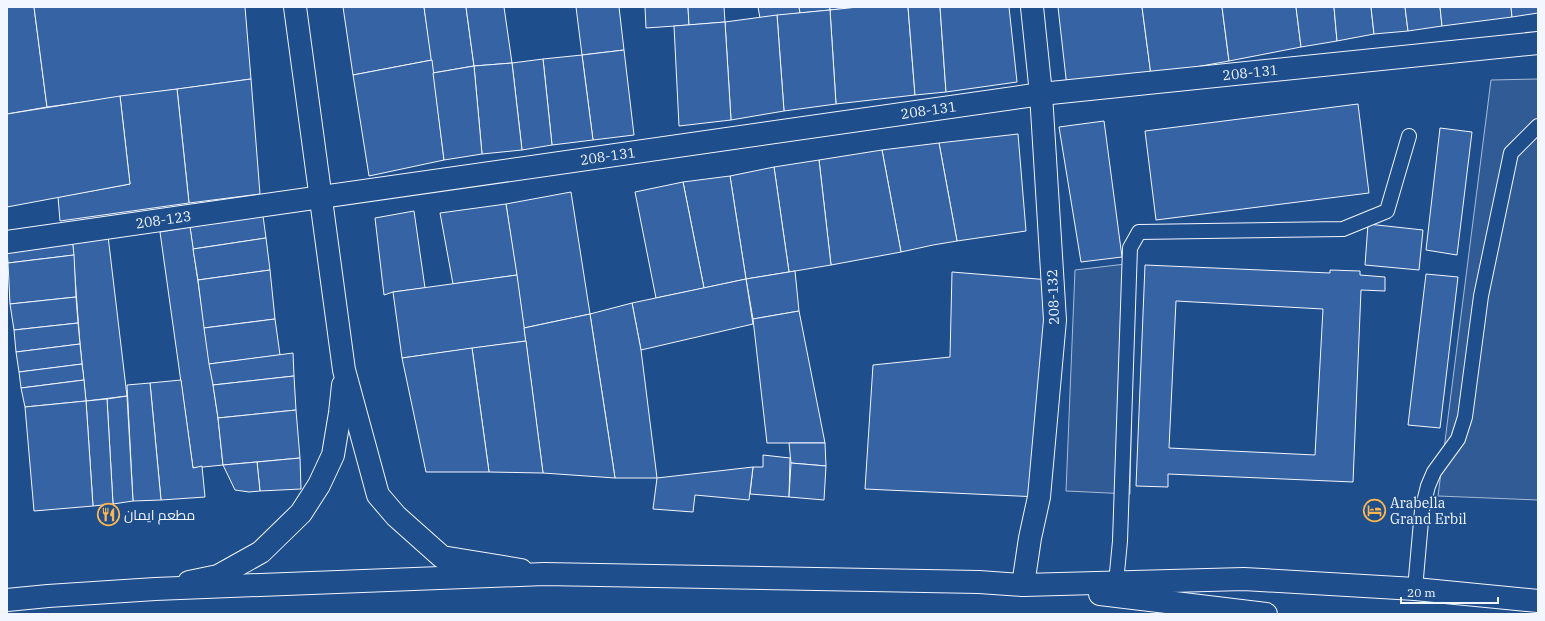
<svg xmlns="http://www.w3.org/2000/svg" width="1545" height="621" font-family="'IBM Plex Serif',Cairo,serif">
<rect width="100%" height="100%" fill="#1f4e8c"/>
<g fill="#305b95" stroke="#a8bbd7">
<polygon points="1538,79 1538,500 1438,496 1491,80"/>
<polygon points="1134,263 1130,494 1066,491 1075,270"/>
</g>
<g fill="#3563a3" stroke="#f2f6ff" fill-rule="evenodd">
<polygon points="7,7 34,7 47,107 7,114"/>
<polygon points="34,7 245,7 251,79 47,107"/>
<polygon points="343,7 424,7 432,60 353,75"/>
<polygon points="424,7 466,7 474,66 433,73"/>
<polygon points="466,7 504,7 512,63 474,66"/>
<polygon points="576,7 619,7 624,50 582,55"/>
<polygon points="645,7 688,7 689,25 646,28"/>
<polygon points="688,7 724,7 725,22 689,25"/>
<polygon points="758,7 799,7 800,13 760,18"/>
<polygon points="799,7 830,7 830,10 800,13"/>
<polygon points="830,7 858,7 830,10"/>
<polygon points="858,7 908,7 915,95 836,104 830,10"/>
<polygon points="908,7 940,7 946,92 915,95"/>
<polygon points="940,7 1009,7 1017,82 946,92"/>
<polygon points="1058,7 1142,7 1151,75 1067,87"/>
<polygon points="1142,7 1222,7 1229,61 1151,75"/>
<polygon points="1222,7 1296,7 1301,47 1229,61"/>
<polygon points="1296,7 1334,7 1337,41 1301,47"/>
<polygon points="1334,7 1371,7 1374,34 1337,41"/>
<polygon points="1371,7 1405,7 1408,31 1374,34"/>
<polygon points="1405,7 1440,7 1442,26 1408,31"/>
<polygon points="1440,7 1511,7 1512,17 1442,26"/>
<polygon points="1511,7 1538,7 1538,13 1512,17"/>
<polygon points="830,10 836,104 784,111 777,15"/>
<polygon points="777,15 784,111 731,120 725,22"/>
<polygon points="725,22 731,120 679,126 674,26"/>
<polygon points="624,50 634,135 593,140 582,55"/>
<polygon points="582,55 593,140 552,145 543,59"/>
<polygon points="543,59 552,145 522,150 512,63"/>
<polygon points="432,60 444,160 369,176 353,75"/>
<polygon points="512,63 522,150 482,154 474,66"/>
<polygon points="474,66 482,154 444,160 433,73"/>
<polygon points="251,79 260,194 189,203 177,89"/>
<polygon points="177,89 189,203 60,221 58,197 130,184 120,96"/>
<polygon points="120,96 130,184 7,207 7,114"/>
<polygon points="1358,104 1369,193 1156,220 1145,131"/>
<polygon points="1104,121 1122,257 1081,262 1059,127"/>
<polygon points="1440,128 1472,132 1457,255 1426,250"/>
<polygon points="1018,134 1026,231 957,241 939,143"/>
<polygon points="939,143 957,241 933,245 901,252 882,150"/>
<polygon points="882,150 901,252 831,265 819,160"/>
<polygon points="819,160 831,265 789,272 774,167"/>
<polygon points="774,167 789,272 746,279 730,176"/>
<polygon points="730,176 746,279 704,288 683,182"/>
<polygon points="683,182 704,288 656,298 635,192"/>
<polygon points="571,192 590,314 524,328 506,204"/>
<polygon points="506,204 517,275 453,284 440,213"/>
<polygon points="414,211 425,288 393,292 384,295 375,218"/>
<polygon points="263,216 266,238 193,249 190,227"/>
<polygon points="1368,224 1423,230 1419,270 1365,265"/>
<polygon points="190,227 218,418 223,465 193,468 160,232"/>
<polygon points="108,236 127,396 86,401 80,344 72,237"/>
<polygon points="72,237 74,255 8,263 7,249"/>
<polygon points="266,238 270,270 198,280 193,249"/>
<polygon points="74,255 76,297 10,304 8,263"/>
<path d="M1145,265l185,8v-3l30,1v4l25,2v14l-24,-1 -8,192 -185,-8v13l-32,-1zM1176,301l147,8 -8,146 -146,-7z"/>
<polygon points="270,270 275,319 204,328 198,280"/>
<polygon points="795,271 799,311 753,319 746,279"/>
<polygon points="952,272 1050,280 1039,497 865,489 873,365 950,357"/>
<polygon points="1426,274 1458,277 1440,428 1408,425"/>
<polygon points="517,275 526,341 402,358 393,292"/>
<polygon points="746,279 753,324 641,350 632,303"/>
<polygon points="76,297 78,323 14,330 10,304"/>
<polygon points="632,303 641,350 657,478 615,478 590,314"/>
<polygon points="799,311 825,443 767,443 753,319"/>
<polygon points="590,314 615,478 543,473 524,328"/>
<polygon points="275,319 280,355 209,364 204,328"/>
<polygon points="78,323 80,344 16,352 14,330"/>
<polygon points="526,341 543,473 489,472 472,348"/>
<polygon points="80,344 82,364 19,372 16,352"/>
<polygon points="472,348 489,472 426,472 402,358"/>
<polygon points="293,353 294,376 213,385 209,364"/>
<polygon points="82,364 84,380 21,388 19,372"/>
<polygon points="294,376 296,410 218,418 213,385"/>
<polygon points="84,380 86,401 25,407 21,388"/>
<polygon points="181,380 193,468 202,466 205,497 161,500 150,383"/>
<polygon points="150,383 161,500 133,501 127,385"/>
<polygon points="127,396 133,501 113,504 107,399"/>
<polygon points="107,399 113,504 93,506 86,401"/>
<polygon points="86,401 93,506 34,511 25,407"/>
<polygon points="296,410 300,458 223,465 218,418"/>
<polygon points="789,443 825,443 826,466 791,463"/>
<polygon points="763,455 790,458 789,497 750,494 753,467 763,467"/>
<polygon points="300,458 301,489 260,491 257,462"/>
<polygon points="257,462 260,491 249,492 235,490 223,465"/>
<polygon points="791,463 826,466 824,500 789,497"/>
<polygon points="753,467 749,500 695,495 693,512 653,509 657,478"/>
</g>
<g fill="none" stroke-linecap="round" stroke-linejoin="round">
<defs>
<g id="lane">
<polyline points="1116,583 1120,541 1130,248 1139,232 1343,229 1387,211 1409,136"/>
<polyline points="1415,589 1422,510 1428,486 1434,472 1458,439 1465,417 1481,296 1511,153 1538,126"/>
</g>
<g id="street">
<path id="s1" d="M7,242l1034,-148 497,-51"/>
<polyline points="1023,585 1030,538 1039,497 1055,320 1041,94 1032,7"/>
</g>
<g id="secondary">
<polyline points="295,7 344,370 378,495 396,516 442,557 521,570"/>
<polyline points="189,582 218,576 261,552 301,513 319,485 333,455 340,413 343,385"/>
</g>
<g id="highway">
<polyline points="1100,594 1266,614"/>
<polyline points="7,600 48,596 155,589 544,574 979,582 1023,585 1244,579 1415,589 1538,601"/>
</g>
</defs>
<use href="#lane" stroke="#f2f6ff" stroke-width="16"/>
<use href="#street" stroke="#f2f6ff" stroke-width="24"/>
<use href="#secondary" stroke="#f2f6ff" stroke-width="24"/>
<use href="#highway" stroke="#f2f6ff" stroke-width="24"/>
<use href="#lane" stroke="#1f4e8c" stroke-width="14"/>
<use href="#street" stroke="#1f4e8c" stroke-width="22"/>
<use href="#secondary" stroke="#1f4e8c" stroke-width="22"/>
<use href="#highway" stroke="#1f4e8c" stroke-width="22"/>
</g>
<defs>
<symbol id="hotel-ring" viewBox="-11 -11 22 22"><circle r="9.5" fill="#1f4e8c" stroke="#ffb74d" stroke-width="1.5"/><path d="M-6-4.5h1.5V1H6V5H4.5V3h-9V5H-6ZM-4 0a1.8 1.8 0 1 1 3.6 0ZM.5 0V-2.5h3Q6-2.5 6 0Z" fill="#ffb74d"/></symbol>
<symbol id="restaurant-ring" viewBox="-11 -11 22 22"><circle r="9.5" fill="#1f4e8c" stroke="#ffb74d" stroke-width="1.5"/><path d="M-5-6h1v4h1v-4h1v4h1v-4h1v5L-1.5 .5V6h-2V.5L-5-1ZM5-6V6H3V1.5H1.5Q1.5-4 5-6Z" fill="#ffb74d"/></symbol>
</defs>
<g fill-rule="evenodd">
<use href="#hotel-ring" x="1362" y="498" width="25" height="25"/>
<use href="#restaurant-ring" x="96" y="502" width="25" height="25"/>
</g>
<g text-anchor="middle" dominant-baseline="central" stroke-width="3" stroke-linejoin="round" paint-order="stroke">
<g font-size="14" fill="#f2f6ff" stroke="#1f4e8c">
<text stroke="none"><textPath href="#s1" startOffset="1255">208-131</textPath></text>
<text stroke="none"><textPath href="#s1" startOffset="931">208-131</textPath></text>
<text stroke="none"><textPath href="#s1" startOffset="607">208-131</textPath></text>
<text stroke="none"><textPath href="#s1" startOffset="158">208-123</textPath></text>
<text transform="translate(1053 297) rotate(-92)">208-132</text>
</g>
<g font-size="14" fill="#f2f6ff" stroke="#1f4e8c" text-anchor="start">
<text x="1390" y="503">Arabella<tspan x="1390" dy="16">Grand Erbil</tspan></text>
<text x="124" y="515">مطعم ايمان</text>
</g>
</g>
<rect width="1545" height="621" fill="none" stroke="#f2f6ff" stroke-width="16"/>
<path d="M1401 597v6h97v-6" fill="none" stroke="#f2f6ff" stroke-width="2"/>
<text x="1407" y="597" font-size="12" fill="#f2f6ff" stroke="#1f4e8c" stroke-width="3" paint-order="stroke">20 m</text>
</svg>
